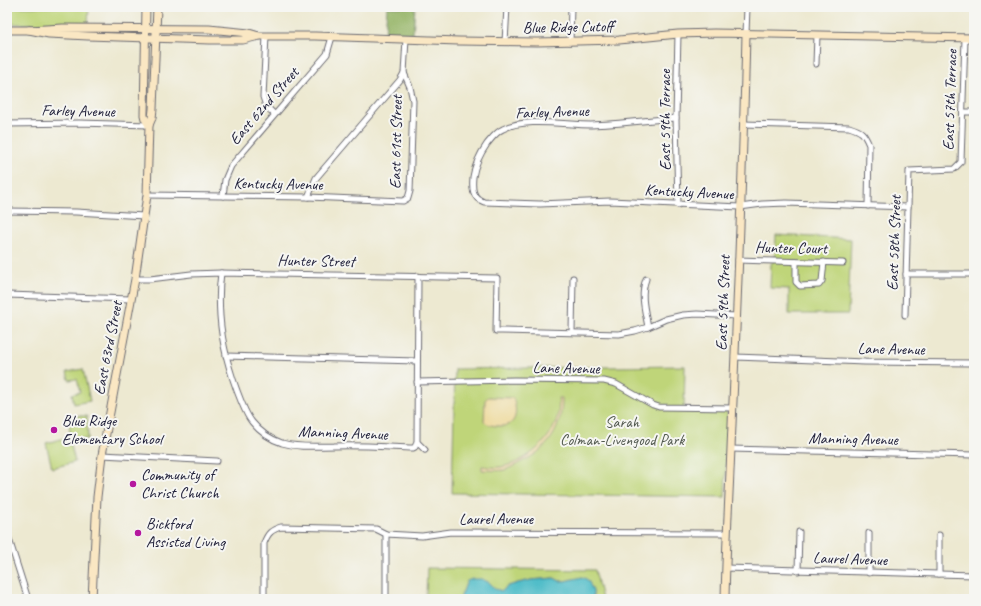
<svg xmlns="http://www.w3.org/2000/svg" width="981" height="606" font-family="Caveat,sans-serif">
<rect width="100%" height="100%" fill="#f6f6f2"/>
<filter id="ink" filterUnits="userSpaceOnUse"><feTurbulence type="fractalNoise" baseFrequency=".025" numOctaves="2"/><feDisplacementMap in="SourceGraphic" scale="8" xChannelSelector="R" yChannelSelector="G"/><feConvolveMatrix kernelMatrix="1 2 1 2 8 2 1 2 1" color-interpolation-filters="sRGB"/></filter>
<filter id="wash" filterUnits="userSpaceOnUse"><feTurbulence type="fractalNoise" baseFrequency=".012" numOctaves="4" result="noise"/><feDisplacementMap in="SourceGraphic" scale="16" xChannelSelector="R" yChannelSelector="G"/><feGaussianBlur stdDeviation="0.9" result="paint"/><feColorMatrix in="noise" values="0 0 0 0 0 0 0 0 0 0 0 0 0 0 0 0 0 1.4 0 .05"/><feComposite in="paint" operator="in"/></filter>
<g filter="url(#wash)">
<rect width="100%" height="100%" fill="#ede9d1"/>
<g fill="#bfd579" stroke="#707c5a">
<polygon points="7,7 89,7 88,24 7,24"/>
<polygon points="776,235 851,239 848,314 789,314 789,289 770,288 771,264 775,258"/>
<polygon points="685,366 684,411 723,411 726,412 728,416 725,497 452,493 455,369"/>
<polygon points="83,369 90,401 74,404 72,394 80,392 77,379 69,380 67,372"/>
<polygon points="69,416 87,416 88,439 70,439"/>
<polygon points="69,437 75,462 52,468 46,443"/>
<polygon points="427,568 595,570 602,599 593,599 593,591 572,579 565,581 560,581 554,578 531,580 518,583 509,586 502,591 495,589 490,583 467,581 460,599 426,599"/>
</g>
<polygon fill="#97b669" stroke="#5c6c52" points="387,7 415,7 413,34 385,33"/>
<g fill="#eeda9e" stroke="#887e6c">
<path d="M488,397l25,1c5,14 4,29 -14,28 -5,0 -11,-1 -15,-4l1,-22z"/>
<path d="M558,398h4c0,31 -13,51 -41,64 -5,3 -11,6 -17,8 -7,1 -15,0 -22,0v-4c6,1 13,2 19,1 26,-5 52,-27 57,-53 1,-6 1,-11 0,-16z"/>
</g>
<polygon fill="#4ebcc8" stroke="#386f82" points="582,577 588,580 593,591 593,599 460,599 467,581 472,579 482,579 490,583 495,589 502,591 508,586 518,583 531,580 554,578 560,581 565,581"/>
</g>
<g filter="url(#ink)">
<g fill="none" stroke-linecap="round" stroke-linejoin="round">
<defs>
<g id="street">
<polyline points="746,34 747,7"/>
<polyline points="266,36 263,97 266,106 274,114"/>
<polyline points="505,42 507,7"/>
<polyline points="570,42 571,7"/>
<polyline points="816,64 817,35"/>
<polyline points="963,112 974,112"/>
<path d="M676,118c-28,2 -57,6 -85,7 -25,0 -67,-8 -88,4 -7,3 -11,9 -16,15 -7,10 -12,20 -14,33 -1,11 -1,21 11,25l56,2 70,-3 130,6 22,-3 24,-1 122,4"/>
<polyline points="7,124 79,123 149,125"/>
<path d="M744,124l105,3c13,4 15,6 20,18l-1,61"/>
<polyline points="147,195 308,197 403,201 408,198 410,191 413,101 410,87 404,73 406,39"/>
<polyline points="223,196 225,180 231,166 327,54 332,37"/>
<polyline points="308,197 316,178 400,80 404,73"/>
<polyline points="678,205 676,118 678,34"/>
<polyline points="7,211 76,212 144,216"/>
<polyline points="738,260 843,263"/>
<polyline points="796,262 796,282 800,286 819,285 822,281 824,262"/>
<path d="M221,273c-2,14 -2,28 -1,43 2,29 10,58 21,85 3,7 6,15 11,21 8,10 18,17 30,21 17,5 35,3 52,3 26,-1 53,1 79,2l2,-1 2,-5"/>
<polyline points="906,274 974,274"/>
<polyline points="418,276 417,442 425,450"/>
<polyline points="135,279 150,279 191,274 221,273 497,278 496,331 502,331 619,334 635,331 648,327 666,319 683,315 697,314 736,316"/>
<path d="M646,279c-6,16 -1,32 2,48"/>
<polyline points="7,295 131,299"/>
<polyline points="905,315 909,171 954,169 961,162 965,38"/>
<polyline points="572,332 573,278"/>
<polyline points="226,356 417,361"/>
<polyline points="735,357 865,362 974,363"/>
<polyline points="417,382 514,380 604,381 616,384 653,405 659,407 733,408"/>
<polyline points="731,449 974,455"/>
<polyline points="102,455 217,461"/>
<polyline points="7,533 28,599"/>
<polyline points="726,568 974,575"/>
<polyline points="798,571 799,532"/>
<polyline points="869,573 869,533"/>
<polyline points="939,574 939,535"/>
<path d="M264,599v-56c4,-10 7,-13 17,-16l95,2 10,5 36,2 29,-4 276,1"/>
<polyline points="386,599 386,534"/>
</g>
<g id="secondary">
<polyline points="146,7 144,115 145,119 149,125"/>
<polyline points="7,30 29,30 63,28 209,29 249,33 259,36"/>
<polyline points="29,30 49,34 88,36 210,40 243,40 259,36 315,36 459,41 537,42 619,40 678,34 714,33 974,38"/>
<polyline points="92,599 97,497 102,455 135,279 147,195 149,125 152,118 153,109 157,7"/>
<path d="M725,599c1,-50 4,-101 6,-151 6,-138 12,-276 15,-414"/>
</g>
</defs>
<use href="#street" stroke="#696870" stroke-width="7"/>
<use href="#secondary" stroke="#696870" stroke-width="9"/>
<use href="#street" stroke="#fff" stroke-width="5"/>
<use href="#secondary" stroke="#fae7c3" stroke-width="7"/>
</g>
</g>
<g fill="#b5179e" stroke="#f6f6f2" stroke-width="1.5">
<circle cx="54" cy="430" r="4"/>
<circle cx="133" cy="484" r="4"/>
<circle cx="138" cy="533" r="4"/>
</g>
<g text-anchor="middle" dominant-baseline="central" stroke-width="4" stroke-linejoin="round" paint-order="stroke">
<g font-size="16" fill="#22223b" stroke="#f6f6f2">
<text transform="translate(568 27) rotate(-1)">Blue Ridge Cutoff</text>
<text transform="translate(950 100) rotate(-88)">East 57th Terrace</text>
<text transform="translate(264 106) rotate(-49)">East 62nd Street</text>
<text transform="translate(78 111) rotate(1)">Farley Avenue</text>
<text transform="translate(552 112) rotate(-2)">Farley Avenue</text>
<text transform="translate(665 120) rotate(-90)">East 59th Terrace</text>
<text transform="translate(396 142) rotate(-89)">East 61st Street</text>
<text transform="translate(278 184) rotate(1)">Kentucky Avenue</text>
<text transform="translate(689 192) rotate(3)">Kentucky Avenue</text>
<text transform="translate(894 243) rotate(-88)">East 58th Street</text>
<text transform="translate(791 248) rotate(1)">Hunter Court</text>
<text transform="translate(316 261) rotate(1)">Hunter Street</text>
<text transform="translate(723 303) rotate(-88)">East 59th Street</text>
<text transform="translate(108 348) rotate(-79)">East 63rd Street</text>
<text transform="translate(891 349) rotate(1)">Lane Avenue</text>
<text transform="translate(566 368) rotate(1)">Lane Avenue</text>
<text transform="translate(343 433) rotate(2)">Manning Avenue</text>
<text transform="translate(853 439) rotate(1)">Manning Avenue</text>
<text x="496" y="519">Laurel Avenue</text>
<text transform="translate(850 559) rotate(2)">Laurel Avenue</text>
</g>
<g font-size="16" fill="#22223b" stroke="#f6f6f2" text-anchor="start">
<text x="62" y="421">Blue Ridge<tspan x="62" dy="18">Elementary School</tspan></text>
<text x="141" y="475">Community of<tspan x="141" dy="18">Christ Church</tspan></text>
<text x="146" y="524">Bickford<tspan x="146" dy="18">Assisted Living</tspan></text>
</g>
<g font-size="16" fill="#51584e" stroke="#f6f6f2">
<text x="622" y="422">Sarah<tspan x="622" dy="18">Colman-Livengood Park</tspan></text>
</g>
</g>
<rect width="981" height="606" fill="none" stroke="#f6f6f2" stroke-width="24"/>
</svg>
